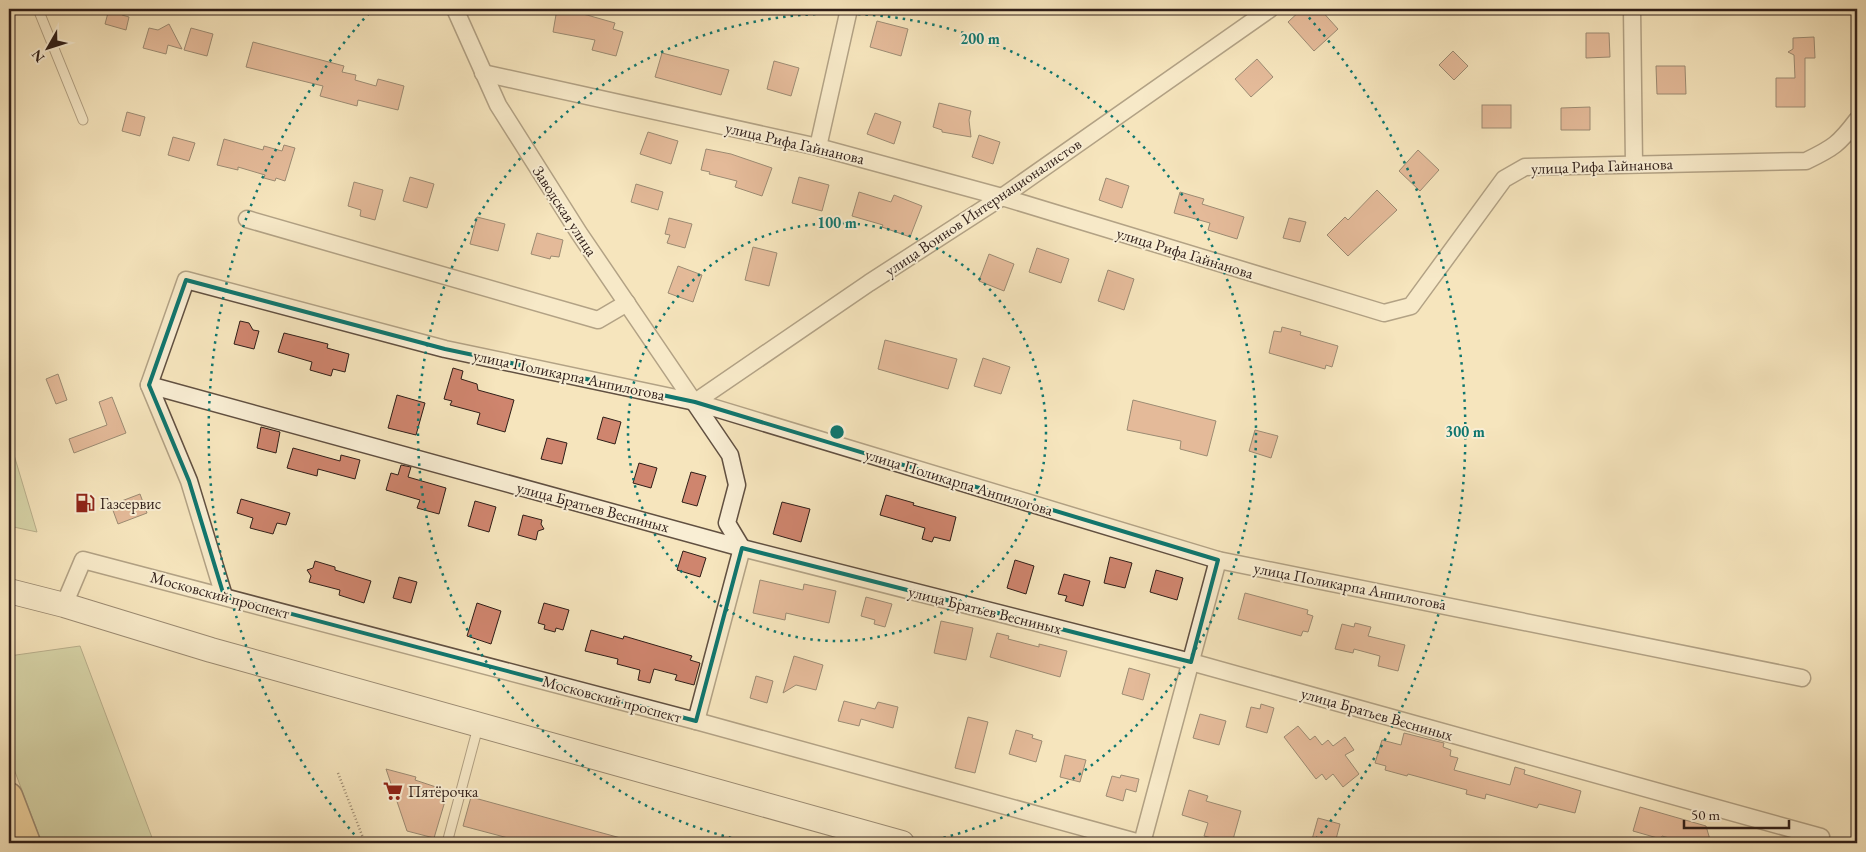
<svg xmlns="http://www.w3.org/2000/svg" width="1866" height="852" font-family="'EB Garamond',serif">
<rect width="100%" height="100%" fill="#f6e5bd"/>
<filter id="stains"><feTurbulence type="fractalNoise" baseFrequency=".004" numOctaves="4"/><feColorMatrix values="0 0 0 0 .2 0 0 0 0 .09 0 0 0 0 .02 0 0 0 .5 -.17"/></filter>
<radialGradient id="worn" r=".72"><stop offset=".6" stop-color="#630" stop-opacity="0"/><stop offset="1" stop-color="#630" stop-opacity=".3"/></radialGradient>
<g fill="#b7c695" stroke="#737256">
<polygon points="9,438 37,532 9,526"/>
<polygon points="80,646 154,843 42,843 9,756 9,656"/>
</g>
<g fill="#cf856e" stroke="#2f1e18">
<polygon points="109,9 123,11 122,15 129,17 126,30 105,24"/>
<polygon points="557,9 587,15 615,23 613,29 623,32 616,56 592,50 595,40 553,32"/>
<polygon points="1302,9 1320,9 1338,29 1314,51 1288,22"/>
<polygon points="877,21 908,29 901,56 870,47"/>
<polygon points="169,24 182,49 168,45 166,54 143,48 149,28 158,30"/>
<polygon points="191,28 213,34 207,56 184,50"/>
<polygon points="1586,33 1609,33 1610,57 1586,58"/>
<polygon points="1814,37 1815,58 1805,58 1805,107 1776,107 1776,78 1795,78 1794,55 1788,52 1793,49 1793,38"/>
<polygon points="253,42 344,66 342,72 356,75 355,80 376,86 378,79 404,86 398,110 358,100 357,106 320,96 323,86 246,67"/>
<polygon points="1453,51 1468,66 1454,80 1439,65"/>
<polygon points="662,53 729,70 721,95 655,77"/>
<polygon points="1257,59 1273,77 1251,97 1235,79"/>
<polygon points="774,61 799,68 791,96 767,89"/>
<polygon points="1656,66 1685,66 1686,94 1657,94"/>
<polygon points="939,103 971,111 969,120 971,137 942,132 942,130 933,127"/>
<rect x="1482" y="105" width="29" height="23"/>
<polygon points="1590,107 1590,130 1561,130 1561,108"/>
<polygon points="127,112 145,117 140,136 122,131"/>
<polygon points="875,113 901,122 894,144 867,134"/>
<polygon points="648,132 678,141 671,164 640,154"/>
<polygon points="979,135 1000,142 993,164 972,157"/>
<polygon points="173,137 195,143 189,161 168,155"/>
<polygon points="224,139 263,150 264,146 282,151 284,145 295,148 285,181 276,178 275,181 264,178 265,175 238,167 238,170 217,165"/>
<polygon points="706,149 731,154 772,168 762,196 735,187 737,181 709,174 710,172 701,170"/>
<polygon points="1418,150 1439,170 1420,191 1399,171"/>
<polygon points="410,177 434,184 427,208 403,201"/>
<polygon points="799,177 829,185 822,211 792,203"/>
<polygon points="1106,178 1129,186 1122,208 1099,200"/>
<polygon points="354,182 383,190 375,220 360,216 361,210 348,206"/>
<polygon points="636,184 663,192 658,210 631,202"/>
<polygon points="1377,190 1397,210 1348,256 1327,235 1345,217 1348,220"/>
<polygon points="859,192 891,202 894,195 922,206 910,237 882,227 883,225 852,216"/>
<polygon points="1180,192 1204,199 1202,204 1244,217 1237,239 1208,230 1210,223 1174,213"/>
<polygon points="477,217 505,224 498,251 470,244"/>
<polygon points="669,218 692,224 685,248 667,243 670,235 665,234"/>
<polygon points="1289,218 1306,222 1300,242 1283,238"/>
<polygon points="537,233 563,240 559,257 551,256 550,259 531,254"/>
<polygon points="753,247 777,253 769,286 745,280"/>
<polygon points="1037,248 1069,259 1061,283 1029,272"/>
<polygon points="989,254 1014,264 1004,291 979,281"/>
<polygon points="678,266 702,275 693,302 668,293"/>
<polygon points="1108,270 1134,279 1124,310 1098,301"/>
<polygon points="240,321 249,323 253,330 259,331 254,349 234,344"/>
<polygon points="1282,327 1301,332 1300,335 1338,346 1332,367 1326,365 1325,369 1269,353 1274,331 1281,332"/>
<polygon points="284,333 328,344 327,348 349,354 345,372 333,369 331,376 310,370 312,362 278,352"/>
<polygon points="885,340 957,359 948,389 878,369"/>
<polygon points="983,358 1010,367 1001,394 974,386"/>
<polygon points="453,368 463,371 461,379 477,384 478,390 514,400 505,432 477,424 480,413 450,405 452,401 444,399"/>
<polygon points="58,374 67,400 56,404 46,379"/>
<polygon points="397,395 425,403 416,435 388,428"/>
<polygon points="112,397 126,433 74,453 69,439 107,425 99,402"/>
<polygon points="1133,400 1216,421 1207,456 1180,449 1181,441 1127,430"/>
<polygon points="603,417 621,422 615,444 597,439"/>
<polygon points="261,427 280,432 276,453 257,448"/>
<polygon points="1255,430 1278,436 1271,458 1249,451"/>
<polygon points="547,438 567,443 562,464 541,459"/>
<polygon points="293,448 340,461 341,455 360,460 355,479 318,469 317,476 287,468"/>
<polygon points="639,463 657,468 651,488 633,483"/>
<polygon points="401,465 411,467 408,477 446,488 439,514 417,508 420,500 386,490 391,473 398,475"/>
<polygon points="691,472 706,476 697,506 682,502"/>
<polygon points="140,494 147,513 118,524 111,505"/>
<polygon points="886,495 914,503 913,505 956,517 950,541 934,537 932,542 922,539 925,528 880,515"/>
<polygon points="241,499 290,513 286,525 277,523 273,534 250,528 253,518 237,513"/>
<polygon points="475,501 496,507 489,532 468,526"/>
<polygon points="782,502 810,509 801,542 773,534"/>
<polygon points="523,515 542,520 541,524 544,529 538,531 536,540 518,535"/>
<polygon points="683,551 706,558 700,577 677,570"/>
<polygon points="1110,557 1132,563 1125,588 1104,583"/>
<polygon points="1015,560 1034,566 1026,594 1007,588"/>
<polygon points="315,561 335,567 335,570 371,581 364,603 339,595 340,590 309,582 311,576 307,570 313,568"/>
<polygon points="1156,570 1183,578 1177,600 1150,592"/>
<polygon points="1064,574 1090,581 1083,606 1065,601 1067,596 1058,594"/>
<polygon points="399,577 417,582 411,603 393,598"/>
<polygon points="760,580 803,590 804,584 836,591 829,623 786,613 785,620 753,613"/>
<polygon points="1245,593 1308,610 1307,614 1313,616 1308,632 1303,631 1301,636 1238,619"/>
<polygon points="866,597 892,604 885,627 874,624 875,620 861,616"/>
<polygon points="477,603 501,611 491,644 467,636"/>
<polygon points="544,603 569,610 563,630 556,628 555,632 544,629 545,625 538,623"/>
<polygon points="941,621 973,628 966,660 934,653"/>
<polygon points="1355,623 1371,627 1368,636 1405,645 1398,671 1378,666 1380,656 1354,649 1353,653 1335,649 1342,624 1354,627"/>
<polygon points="591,630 623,639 624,636 692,656 690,660 700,663 694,685 675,680 677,675 654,669 650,683 638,680 640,670 617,664 618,659 585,651"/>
<polygon points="997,633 1009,636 1008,639 1039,647 1039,644 1067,651 1060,677 990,657"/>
<polygon points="794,656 823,665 816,690 796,685 783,693"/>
<polygon points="1129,668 1150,674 1143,700 1122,694"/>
<polygon points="756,676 773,681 767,703 750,698"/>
<polygon points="844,701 875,709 878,702 898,707 893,728 861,719 859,726 838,721"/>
<polygon points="1261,704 1274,708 1267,733 1246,727 1251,707 1260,709"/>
<polygon points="1200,714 1226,721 1219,745 1193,738"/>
<polygon points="968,717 988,722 975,773 955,768"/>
<polygon points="1298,726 1310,740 1315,736 1322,745 1328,740 1333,746 1345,737 1354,750 1345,755 1359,774 1343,787 1333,774 1326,780 1322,774 1316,779 1284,737"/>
<polygon points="1016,730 1033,735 1032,738 1042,741 1036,762 1009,754"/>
<polygon points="1404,733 1444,743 1443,747 1451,750 1450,756 1458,758 1454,770 1510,785 1515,767 1525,770 1524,774 1581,791 1575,813 1539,804 1537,808 1486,794 1485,799 1466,794 1467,790 1408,774 1407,776 1385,770 1386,766 1375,763 1382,740 1401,745"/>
<polygon points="1065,755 1086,760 1080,782 1060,777"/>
<polygon points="386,769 416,777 415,780 448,791 434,838 407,831"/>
<polygon points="1121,775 1139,779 1136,792 1126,789 1123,801 1106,796 1112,776 1120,778"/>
<polygon points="1189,790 1208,796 1206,801 1241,811 1232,843 1204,836 1208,823 1182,815"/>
<polygon points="471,797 628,840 628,843 527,843 463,826"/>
<polygon points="1640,807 1706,826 1711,843 1687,843 1662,836 1661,839 1633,831"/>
<polygon points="1318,818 1340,824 1335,843 1311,843"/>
</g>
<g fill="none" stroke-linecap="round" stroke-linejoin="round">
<defs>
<g id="service">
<polyline points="38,9 83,120"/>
<polyline points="447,843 478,727"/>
</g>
<g id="minor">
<polyline points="455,9 498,105 579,233 730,455 737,485 727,523 742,548 696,721"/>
<polyline points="1632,9 1634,164"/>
<path d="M483,73l335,74 184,50 382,116 27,-7 93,-127 21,-12 281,-6c27,-13 33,-17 51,-41"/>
<polyline points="818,147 849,9"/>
<polyline points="247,219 598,320 627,303"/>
<polyline points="149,385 742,548 1191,662 1821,837"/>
<polyline points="695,402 869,283 1002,197 1270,9"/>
<polyline points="224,596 189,481 149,385 186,280 445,349 695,402 1218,560 1802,678"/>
<polyline points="64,605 83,560 696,721 1140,843"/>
<polyline points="1142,843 1218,560"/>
</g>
<polyline id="secondary" points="9,591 64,605 211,650 902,843"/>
<polyline id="primary" points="9,796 27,843"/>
</defs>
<use href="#service" stroke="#615041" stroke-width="11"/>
<use href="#minor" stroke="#615041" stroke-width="19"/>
<use href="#secondary" stroke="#2f1e18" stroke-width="26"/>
<use href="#primary" stroke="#2f1e18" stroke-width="29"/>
<polyline stroke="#2f1e18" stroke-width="2.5" stroke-dasharray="1 2.5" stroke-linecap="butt" points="338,773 365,843"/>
<use href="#service" stroke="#f9eed4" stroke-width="9"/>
<use href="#minor" stroke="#f9eed4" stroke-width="16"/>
<use href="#secondary" stroke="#f9eed4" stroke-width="24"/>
<use href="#primary" stroke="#ebc27e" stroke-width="26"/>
</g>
<path d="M0 0H1866V852H0ZM186,280l259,69 250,53 523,158 -27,102 -449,-114 -46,173 -472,-125 -35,-115 -40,-96z" fill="#f6e5bd" fill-opacity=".55" fill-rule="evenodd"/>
<path fill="none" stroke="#0f766e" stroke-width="4" stroke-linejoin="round" d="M186,280l259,69 250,53 523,158 -27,102 -449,-114 -46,173 -472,-125 -35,-115 -40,-96z"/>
<g fill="none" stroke="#0f766e" stroke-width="2.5" stroke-dasharray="2.5 5">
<circle cx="837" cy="432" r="209"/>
<path d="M753 843A419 419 0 1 1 921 843"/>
<path d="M359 840A628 628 0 0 1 370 12M1304 12A628 628 0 0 1 1315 840"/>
</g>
<defs>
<symbol id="fuel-bare" viewBox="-9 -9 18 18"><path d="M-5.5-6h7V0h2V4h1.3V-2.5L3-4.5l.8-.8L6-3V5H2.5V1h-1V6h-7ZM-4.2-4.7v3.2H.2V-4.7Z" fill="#8f2418" stroke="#f9eed4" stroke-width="2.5" paint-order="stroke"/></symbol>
<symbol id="supermarket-bare" viewBox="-9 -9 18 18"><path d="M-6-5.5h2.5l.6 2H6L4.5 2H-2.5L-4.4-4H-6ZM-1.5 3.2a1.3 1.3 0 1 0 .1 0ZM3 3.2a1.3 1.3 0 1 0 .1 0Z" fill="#8f2418" stroke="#f9eed4" stroke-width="2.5" paint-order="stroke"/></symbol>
</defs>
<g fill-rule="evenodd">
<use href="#fuel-bare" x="71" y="489" width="28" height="28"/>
<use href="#supermarket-bare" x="379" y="777" width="28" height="28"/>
</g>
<g text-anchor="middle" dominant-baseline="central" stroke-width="4" stroke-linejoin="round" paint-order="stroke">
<g font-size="16" fill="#2f1e18" stroke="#f9eed4">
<text transform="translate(795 143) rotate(13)">улица Рифа Гайнанова</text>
<text transform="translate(1602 166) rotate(-2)">улица Рифа Гайнанова</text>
<text transform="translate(983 207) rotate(-34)">улица Воинов Интернационалистов</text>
<text transform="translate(565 211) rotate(57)">Заводская улица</text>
<text transform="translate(1185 253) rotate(17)">улица Рифа Гайнанова</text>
<text transform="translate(569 375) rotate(12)">улица Поликарпа Анпилогова</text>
<text transform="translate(959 482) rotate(17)">улица Поликарпа Анпилогова</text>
<text transform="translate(593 507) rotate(15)">улица Братьев Весниных</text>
<text transform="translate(1350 586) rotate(11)">улица Поликарпа Анпилогова</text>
<text transform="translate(220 595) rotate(15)">Московский проспект</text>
<text transform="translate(985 610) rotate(14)">улица Братьев Весниных</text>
<text transform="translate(612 699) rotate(15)">Московский проспект</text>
<text transform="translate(1377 714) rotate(16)">улица Братьев Весниных</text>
</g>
<g font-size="16" fill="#2f1e18" stroke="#f9eed4" text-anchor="start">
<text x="100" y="503">Газсервис</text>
<text x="408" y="791">Пятёрочка</text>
</g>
</g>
<circle cx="837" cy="432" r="8" fill="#0f766e" stroke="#f9eed4" stroke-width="2.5"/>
<g font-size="15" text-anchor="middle" font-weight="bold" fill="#0f766e" stroke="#f9eed4" stroke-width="4" stroke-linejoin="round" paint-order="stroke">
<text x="980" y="44">200 m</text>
<text x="837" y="228">100 m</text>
<text x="1465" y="437">300 m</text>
</g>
<rect width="1866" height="852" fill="none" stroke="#f6e5bd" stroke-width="30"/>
<rect x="10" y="10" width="1846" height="832" fill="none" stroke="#2f1e18" stroke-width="2.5"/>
<rect x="15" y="15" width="1836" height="822" fill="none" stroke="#2f1e18"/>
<g transform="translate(48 48) rotate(231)" stroke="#f9eed4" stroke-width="4" paint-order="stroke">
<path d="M0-4L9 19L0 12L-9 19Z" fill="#2f1e18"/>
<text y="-8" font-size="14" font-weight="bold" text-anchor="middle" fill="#2f1e18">N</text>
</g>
<path d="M1684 820v8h105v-8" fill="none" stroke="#2f1e18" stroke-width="2.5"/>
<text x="1691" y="820" font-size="15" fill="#2f1e18" stroke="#f9eed4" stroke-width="4" paint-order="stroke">50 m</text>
<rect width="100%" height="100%" filter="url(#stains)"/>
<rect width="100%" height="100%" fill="url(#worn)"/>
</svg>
